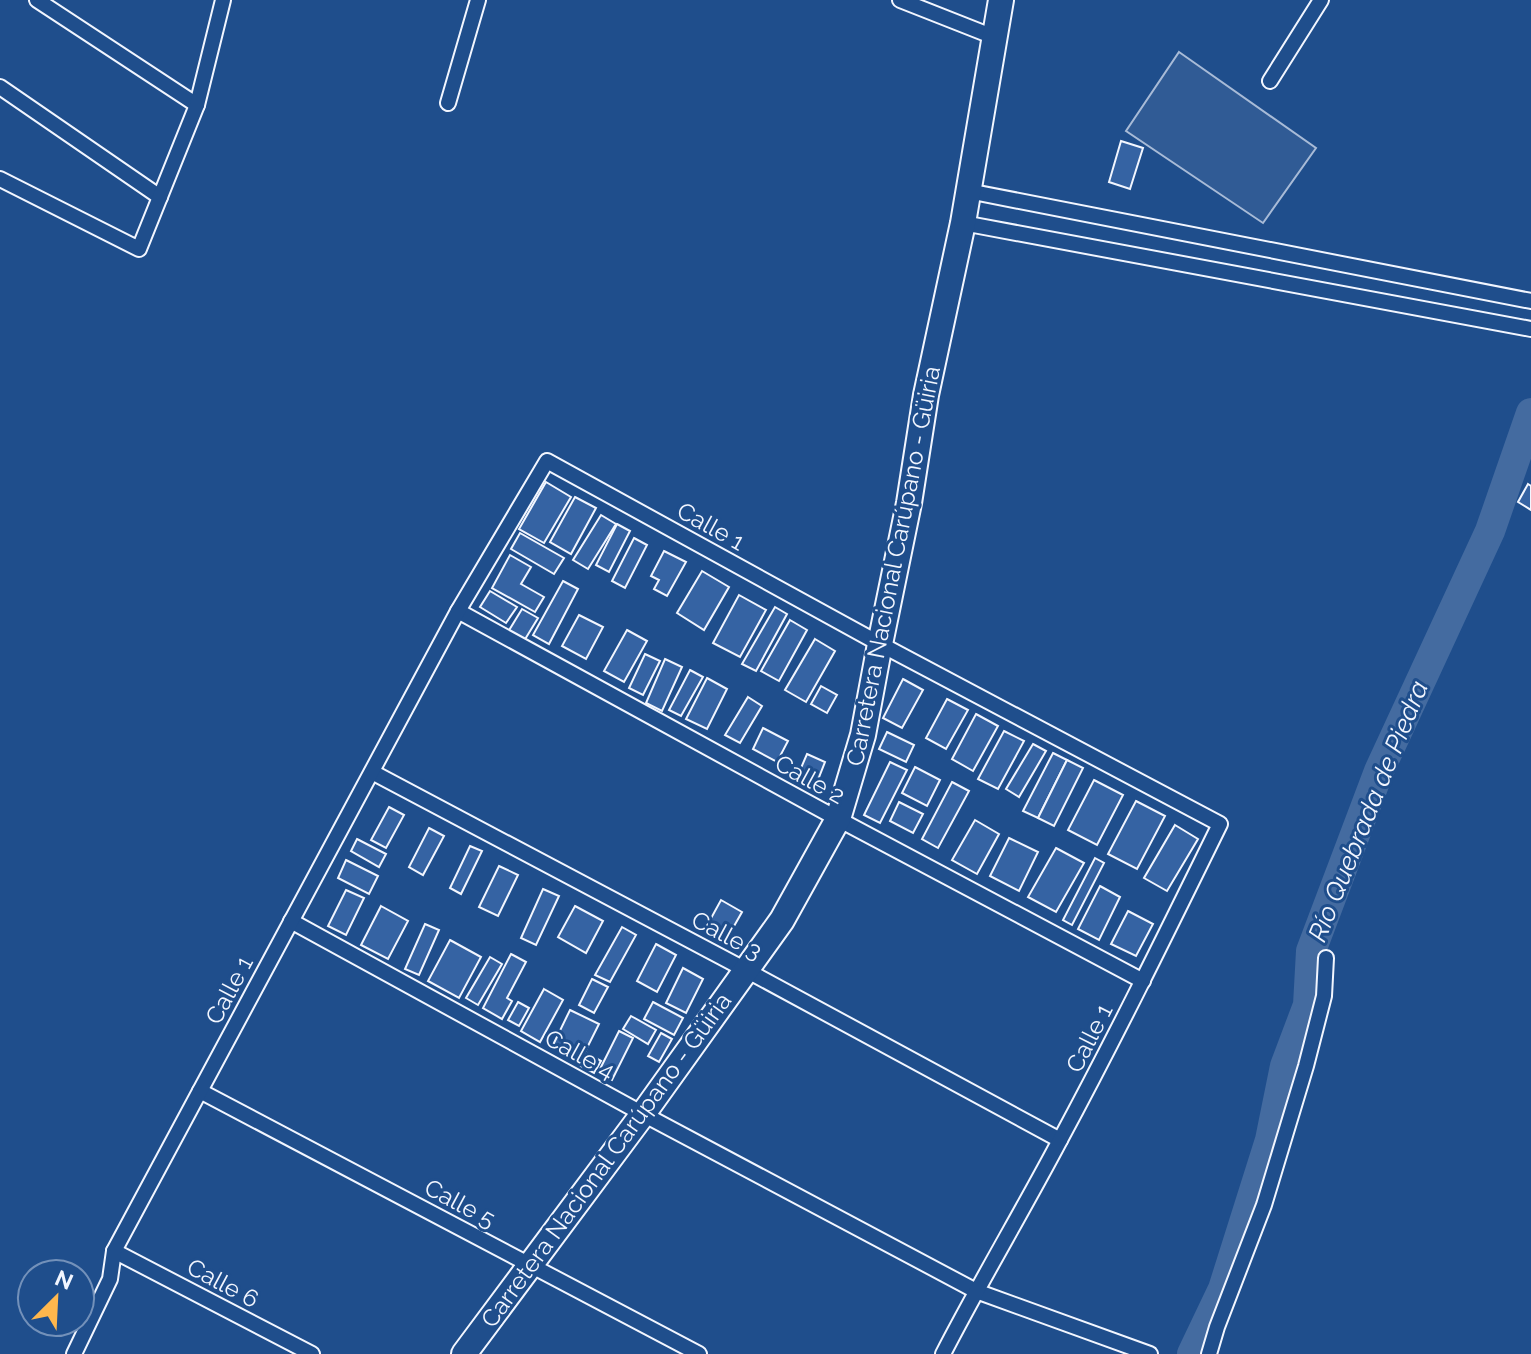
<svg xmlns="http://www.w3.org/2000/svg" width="1531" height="1354" font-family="Raleway,sans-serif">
<rect width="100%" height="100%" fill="#1f4e8c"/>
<polygon fill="#305b95" stroke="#a8bbd7" stroke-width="2" points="1179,52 1316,148 1263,223 1126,131"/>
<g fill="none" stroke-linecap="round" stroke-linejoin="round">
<polyline stroke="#446ba0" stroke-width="30" points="1192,1354 1223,1289 1270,1140 1285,1066 1308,1005 1311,951 1379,771 1490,531 1531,413"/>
</g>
<g fill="#3563a3" stroke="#f2f6ff" stroke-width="2">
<polygon points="1121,141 1143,148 1130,189 1109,182"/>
<polygon points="546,482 571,497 544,543 519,529"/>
<polygon points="1528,484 1531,486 1531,510 1518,502"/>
<polygon points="575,497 596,508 571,554 550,542"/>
<polygon points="601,515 616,524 588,569 573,560"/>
<polygon points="617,524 630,531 609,572 596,565"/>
<polygon points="520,533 564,558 554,574 511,549"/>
<polygon points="634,538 647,545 625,588 612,581"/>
<polygon points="664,551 686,562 667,596 654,589 659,580 651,576"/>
<polygon points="510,555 531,567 521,584 544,597 535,612 492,588"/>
<polygon points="702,571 729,587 704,630 677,613"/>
<polygon points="563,581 578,589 549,644 533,635"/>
<polygon points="490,591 517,607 506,623 480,607"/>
<polygon points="739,595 766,610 740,657 713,643"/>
<polygon points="775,607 787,614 756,671 742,664"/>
<polygon points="522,609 538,618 524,641 508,632"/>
<polygon points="579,615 603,627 586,659 562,646"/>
<polygon points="790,620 807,630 779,681 761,671"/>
<polygon points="627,630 647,641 624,682 604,671"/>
<polygon points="815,639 835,651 806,702 785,690"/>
<polygon points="645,654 660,661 643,695 629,688"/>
<polygon points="665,659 682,667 662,711 646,703"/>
<polygon points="690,670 703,677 681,716 669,710"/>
<polygon points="707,678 727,689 707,729 686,719"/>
<polygon points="903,679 923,690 902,728 883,718"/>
<polygon points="821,686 837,695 827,713 811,704"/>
<polygon points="748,697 762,706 740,743 725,735"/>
<polygon points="947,699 968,710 946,749 926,738"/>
<polygon points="976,714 998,726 973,771 952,759"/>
<polygon points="763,728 788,741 777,762 753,749"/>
<polygon points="1004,731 1024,741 998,789 978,779"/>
<polygon points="887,732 914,745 906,762 879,749"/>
<polygon points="1033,744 1046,751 1019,797 1006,789"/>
<polygon points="1053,753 1067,760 1038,818 1023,811"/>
<polygon points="807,754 825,762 814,790 795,782"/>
<polygon points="1067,760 1083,768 1054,826 1038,818"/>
<polygon points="890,762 907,770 880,823 864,815"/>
<polygon points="915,767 940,780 927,806 902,793"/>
<polygon points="1094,780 1123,795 1097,845 1068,830"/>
<polygon points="952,782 969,791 938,848 922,839"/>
<polygon points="1136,801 1165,816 1137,869 1108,854"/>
<polygon points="899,802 923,814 913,833 890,821"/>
<polygon points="389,807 404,815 386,848 371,840"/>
<polygon points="975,820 999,834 977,874 952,860"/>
<polygon points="1175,825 1198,839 1167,891 1144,878"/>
<polygon points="429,828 444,836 423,875 409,867"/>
<polygon points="1009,838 1038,852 1019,891 990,876"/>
<polygon points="357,839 386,854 379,867 351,851"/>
<polygon points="470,846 482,851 461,894 450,888"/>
<polygon points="1056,848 1084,863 1056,912 1028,897"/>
<polygon points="1095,858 1104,863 1072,925 1063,920"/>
<polygon points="346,860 378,876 369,894 338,878"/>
<polygon points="499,866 518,875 498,916 479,907"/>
<polygon points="1100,886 1120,897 1099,940 1078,929"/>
<polygon points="543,889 559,896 536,945 521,938"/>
<polygon points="346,890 364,898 346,935 328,926"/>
<polygon points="721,900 742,912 725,942 704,931"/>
<polygon points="381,906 408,921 388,959 361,945"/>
<polygon points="575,906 603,921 586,953 558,937"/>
<polygon points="1128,911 1153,924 1136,956 1111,944"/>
<polygon points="425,924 439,930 419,975 405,969"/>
<polygon points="622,927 636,935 610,982 595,975"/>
<polygon points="450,940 481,957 459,998 428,981"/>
<polygon points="656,944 676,955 657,992 637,981"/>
<polygon points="511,954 526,962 507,998 512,1001 502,1019 483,1008"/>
<polygon points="490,957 502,964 478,1005 466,998"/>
<polygon points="683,968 703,979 686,1013 666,1003"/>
<polygon points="592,979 608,987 594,1013 579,1005"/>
<polygon points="544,989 563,1000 540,1042 521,1031"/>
<polygon points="518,1002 529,1008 519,1026 508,1020"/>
<polygon points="653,1002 683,1018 674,1035 644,1019"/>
<polygon points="570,1010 599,1024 581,1060 552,1047"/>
<polygon points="631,1016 656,1030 648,1044 623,1029"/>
<polygon points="619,1031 633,1038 612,1080 598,1073"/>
<polygon points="661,1033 672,1039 659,1062 648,1056"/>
<polygon points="588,1054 601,1061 594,1073 581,1066"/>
</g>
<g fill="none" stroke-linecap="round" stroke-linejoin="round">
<defs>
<g id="minor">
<polyline points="37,0 197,105"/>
<polyline points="900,0 994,37"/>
<polyline points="1270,81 1321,0"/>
<polyline points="0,87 160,197"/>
<polyline points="448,103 478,0"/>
<polyline points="0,179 139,249 197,105 223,0"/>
<polyline points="968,191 1531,301"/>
<polyline points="963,223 1531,329"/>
<polyline points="458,611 838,819 1143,981"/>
<polyline points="372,772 746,970 1060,1140"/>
<polyline points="291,921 643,1114 976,1291 1150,1354"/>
<polyline points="200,1091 699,1354"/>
<polyline points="114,1251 312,1354"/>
<path d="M74,1354l36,-75 4,-28 344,-640 89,-150 333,183 340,180c-52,106 -104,212 -160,316 -38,72 -80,142 -117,214"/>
<polyline points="1209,1354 1217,1327 1264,1205 1306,1066 1324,996 1326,958"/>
</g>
<polyline id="trunk" points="464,1354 643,1114 782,920 838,819 863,735 880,644 909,503 926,395 963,223 1001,0"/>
</defs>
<use href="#minor" stroke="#f2f6ff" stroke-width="18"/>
<use href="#trunk" stroke="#f2f6ff" stroke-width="28"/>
<use href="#minor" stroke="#1f4e8c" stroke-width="14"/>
<use href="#trunk" stroke="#1f4e8c" stroke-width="24"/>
</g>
<g text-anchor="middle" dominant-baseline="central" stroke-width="6" stroke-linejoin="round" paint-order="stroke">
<g font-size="24" fill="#f2f6ff" stroke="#1f4e8c">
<text transform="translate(711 526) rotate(29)">Calle 1</text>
<text transform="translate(893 566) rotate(-79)">Carretera Nacional Carúpano - Güiria</text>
<text transform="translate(810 779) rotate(29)">Calle 2</text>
<text transform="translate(727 935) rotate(28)">Calle 3</text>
<text transform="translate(229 990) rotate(-62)">Calle 1</text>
<text transform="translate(1089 1038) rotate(-63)">Calle 1</text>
<text transform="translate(580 1054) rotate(29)">Calle 4</text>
<text transform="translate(606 1160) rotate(-54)">Carretera Nacional Carúpano - Güiria</text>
<text transform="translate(460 1203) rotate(28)">Calle 5</text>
<text transform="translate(223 1283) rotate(28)">Calle 6</text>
</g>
<g font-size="26" font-style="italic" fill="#f2f6ff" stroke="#1f4e8c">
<text transform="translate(1368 811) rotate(-68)">Río Quebrada de Piedra</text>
</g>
</g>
<g transform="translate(56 1298) rotate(24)"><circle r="38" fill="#1f4e8c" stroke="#7391ba" stroke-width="2"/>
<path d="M0-6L14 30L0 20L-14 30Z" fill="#ffb74d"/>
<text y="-12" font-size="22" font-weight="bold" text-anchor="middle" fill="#f2f6ff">N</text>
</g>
</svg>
